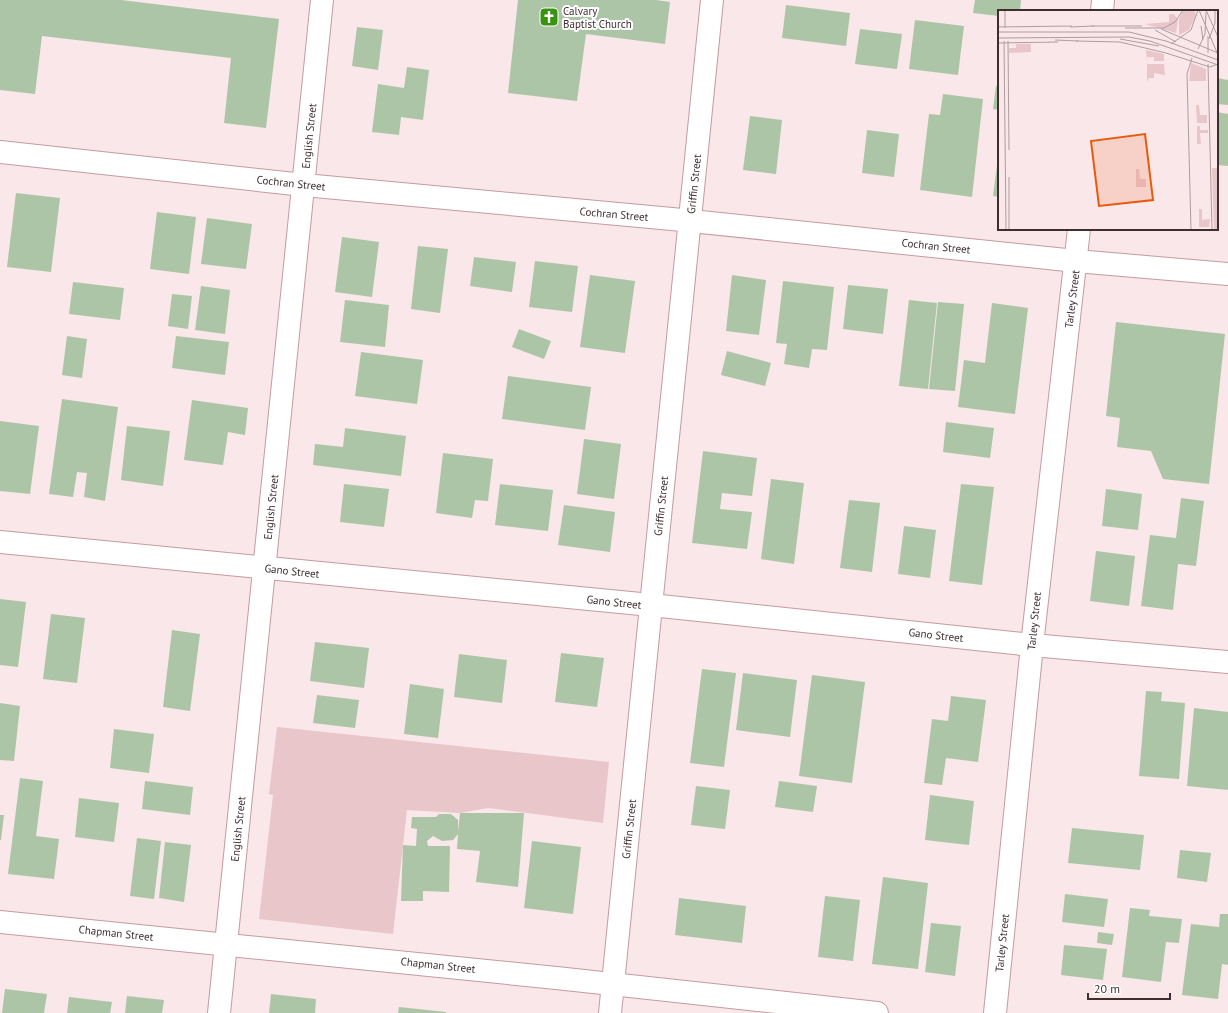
<svg xmlns="http://www.w3.org/2000/svg" width="1228" height="1013" font-family="'PT Sans',sans-serif">
<rect width="100%" height="100%" fill="#f9e7e9"/>
<polygon fill="#e9c6ca" points="277,727 609,762 603,823 488,808 460,813 407,810 393,934 259,919 273,795 269,794"/>
<g fill="#adc5a7">
<polygon points="0,0 121,0 279,19 266,128 224,123 231,58 42,36 35,94 0,90"/>
<polygon points="518,0 656,0 670,2 665,44 586,34 577,101 508,93"/>
<polygon points="975,0 1021,0 1020,11 999,11 999,16 973,13"/>
<polygon points="786,5 850,13 846,46 782,38"/>
<polygon points="915,20 964,26 958,75 909,69"/>
<polygon points="357,27 383,30 378,70 352,66"/>
<polygon points="860,29 902,34 897,69 855,64"/>
<polygon points="407,67 429,70 423,120 401,117 399,135 372,132 378,84 404,88"/>
<polygon points="1217,78 1228,80 1228,105 1217,104"/>
<polygon points="996,86 999,87 999,110 993,109"/>
<polygon points="943,94 983,99 972,197 920,190 929,114 940,115"/>
<polygon points="1217,112 1228,114 1228,166 1217,165"/>
<polygon points="750,116 782,120 776,174 743,170"/>
<polygon points="867,130 899,134 894,177 862,173"/>
<polygon points="998,158 999,158 999,197 993,196"/>
<polygon points="16,193 60,198 51,272 7,267"/>
<polygon points="157,212 196,217 189,274 150,269"/>
<polygon points="207,218 252,224 246,269 201,264"/>
<polygon points="342,237 379,242 372,297 335,292"/>
<polygon points="418,246 448,249 440,313 411,309"/>
<polygon points="474,257 516,262 512,292 470,286"/>
<polygon points="535,261 578,266 572,312 529,307"/>
<polygon points="590,275 635,281 625,353 580,347"/>
<polygon points="732,275 766,280 759,335 726,331"/>
<polygon points="783,281 834,287 827,350 812,349 809,368 784,364 787,344 776,343"/>
<polygon points="73,282 124,288 120,320 69,314"/>
<polygon points="848,285 888,289 883,334 843,329"/>
<polygon points="201,286 230,290 225,334 195,330"/>
<polygon points="172,294 192,296 188,329 168,326"/>
<polygon points="345,300 389,305 385,347 340,342"/>
<polygon points="909,300 937,303 928,389 899,386"/>
<polygon points="938,302 964,304 955,391 929,389"/>
<polygon points="992,303 1028,308 1015,414 958,407 964,360 985,363"/>
<polygon points="1116,322 1225,334 1209,484 1163,479 1151,451 1117,447 1120,418 1106,416"/>
<polygon points="519,329 551,341 544,359 512,347"/>
<polygon points="67,336 87,339 82,378 62,375"/>
<polygon points="176,336 229,342 225,375 172,368"/>
<polygon points="727,351 771,363 765,386 721,375"/>
<polygon points="361,352 423,360 417,404 355,396"/>
<polygon points="508,376 591,387 585,430 502,419"/>
<polygon points="62,399 118,407 105,501 84,497 87,473 77,472 73,497 49,494"/>
<polygon points="192,400 248,408 245,435 228,432 223,465 184,460"/>
<polygon points="0,421 39,426 30,494 0,491"/>
<polygon points="946,422 994,428 990,458 943,452"/>
<polygon points="127,426 170,431 163,486 121,480"/>
<polygon points="345,428 406,436 401,476 313,465 315,444 343,447"/>
<polygon points="584,439 621,444 614,499 577,494"/>
<polygon points="703,451 757,458 752,496 722,493 720,509 752,512 747,549 692,543"/>
<polygon points="443,453 493,459 488,501 475,500 472,518 436,513"/>
<polygon points="771,479 804,483 794,564 761,559"/>
<polygon points="344,484 389,489 384,527 340,522"/>
<polygon points="500,484 553,490 548,531 495,525"/>
<polygon points="961,484 994,487 982,585 949,581"/>
<polygon points="1106,489 1142,494 1138,530 1102,526"/>
<polygon points="1181,498 1204,501 1196,566 1178,564 1173,610 1141,606 1150,535 1176,538"/>
<polygon points="849,500 880,503 872,572 840,568"/>
<polygon points="564,505 615,512 610,552 558,545"/>
<polygon points="904,526 936,530 930,578 898,574"/>
<polygon points="1096,551 1135,556 1129,606 1090,601"/>
<polygon points="0,599 26,602 18,667 0,665"/>
<polygon points="51,614 85,618 77,683 43,679"/>
<polygon points="172,630 200,634 190,711 163,707"/>
<polygon points="315,642 369,648 364,688 310,681"/>
<polygon points="561,653 604,658 597,707 555,702"/>
<polygon points="459,654 507,660 502,703 454,697"/>
<polygon points="702,669 736,673 724,767 690,763"/>
<polygon points="743,673 797,680 790,737 736,730"/>
<polygon points="812,675 865,682 852,783 799,776"/>
<polygon points="410,684 444,689 438,738 404,734"/>
<polygon points="1146,691 1162,692 1161,701 1185,703 1179,779 1139,776"/>
<polygon points="317,695 359,700 355,728 313,723"/>
<polygon points="951,696 986,700 978,762 946,758 942,785 924,783 932,719 948,721"/>
<polygon points="0,703 20,706 14,761 0,760"/>
<polygon points="1194,708 1228,712 1228,790 1187,786"/>
<polygon points="114,729 154,734 149,773 110,768"/>
<polygon points="20,778 43,781 36,836 59,839 54,879 8,874"/>
<polygon points="145,781 193,787 190,815 142,809"/>
<polygon points="779,781 817,786 813,812 775,807"/>
<polygon points="696,786 730,790 725,829 691,825"/>
<polygon points="930,795 974,801 969,845 925,840"/>
<polygon points="79,798 119,803 114,842 75,837"/>
<polygon points="460,813 524,813 518,887 476,882 480,851 457,849 458,834 453,840 442,841 433,836 427,841 428,846 450,846 449,892 423,891 423,901 401,901 403,845 416,846 417,829 411,828 412,817 436,817 439,814 451,814 458,820 458,832"/>
<polygon points="0,815 4,815 1,840 0,840"/>
<polygon points="1072,828 1144,835 1140,870 1068,863"/>
<polygon points="137,838 161,841 154,899 130,896"/>
<polygon points="532,841 581,847 573,914 524,908"/>
<polygon points="165,842 191,845 184,902 159,898"/>
<polygon points="1180,850 1211,853 1207,882 1177,878"/>
<polygon points="883,877 928,883 918,969 872,964"/>
<polygon points="1065,894 1108,899 1104,927 1062,922"/>
<polygon points="825,896 860,900 853,961 818,957"/>
<polygon points="679,898 746,906 742,943 675,935"/>
<polygon points="1130,908 1150,910 1149,916 1182,919 1179,943 1166,942 1161,982 1122,977"/>
<polygon points="1220,914 1228,914 1228,965 1222,964 1218,999 1182,995 1191,924 1219,927"/>
<polygon points="931,923 961,926 955,976 925,972"/>
<polygon points="1098,932 1114,934 1112,945 1097,943"/>
<polygon points="1064,945 1107,949 1103,980 1061,975"/>
<polygon points="5,989 47,994 44,1013 2,1013"/>
<polygon points="271,994 316,999 315,1013 269,1013"/>
<polygon points="127,996 164,1000 162,1013 125,1013"/>
<polygon points="69,997 112,1002 110,1013 67,1013"/>
<polygon points="399,1007 446,1012 446,1013 398,1013"/>
</g>
<g fill="none" stroke-linecap="round" stroke-linejoin="round">
<defs>
<g id="street">
<polyline points="1102,11 1103,0"/>
<polyline points="0,152 304,185 672,219 1076,261 1228,274"/>
<polyline points="0,542 651,605 1032,645 1228,662"/>
<path d="M0,922c292,28 585,58 877,91"/>
<polyline points="219,1013 322,0"/>
<polyline points="610,1013 712,0"/>
<polyline points="995,1013 1032,645 1079,229"/>
</g>
</defs>
<use href="#street" stroke="#c49ba1" stroke-width="24"/>
<use href="#street" stroke="#fff" stroke-width="22"/>
</g>
<defs>
<symbol id="church-square" viewBox="-11 -11 22 22"><rect x="-9" y="-9" width="18" height="18" rx="4" fill="#389410" stroke="#fff"/><path d="M-1.2-6h2.4v3.5h3.3v2.4h-3.3V6h-2.4V-.1h-3.3v-2.4h3.3Z" fill="#fff"/></symbol>
</defs>
<g fill-rule="evenodd">
<use href="#church-square" x="538" y="6" width="22" height="22"/>
</g>
<g text-anchor="middle" dominant-baseline="central" stroke-width="4" stroke-linejoin="round" paint-order="stroke">
<g font-size="11" fill="#3e2e30" stroke="#fff" text-anchor="start">
<text x="563" y="11">Calvary<tspan x="563" dy="13">Baptist Church</tspan></text>
</g>
<g font-size="11" fill="#3e2e30" stroke="#fff">
<text transform="translate(309 136) rotate(-84)">English Street</text>
<text transform="translate(291 183) rotate(6)">Cochran Street</text>
<text transform="translate(694 184) rotate(-84)">Griffin Street</text>
<text transform="translate(614 214) rotate(5)">Cochran Street</text>
<text transform="translate(936 246) rotate(6)">Cochran Street</text>
<text transform="translate(1072 299) rotate(-83)">Tarley Street</text>
<text transform="translate(661 506) rotate(-84)">Griffin Street</text>
<text transform="translate(271 507) rotate(-84)">English Street</text>
<text transform="translate(292 571) rotate(6)">Gano Street</text>
<text transform="translate(614 602) rotate(6)">Gano Street</text>
<text transform="translate(1034 621) rotate(-84)">Tarley Street</text>
<text transform="translate(936 635) rotate(6)">Gano Street</text>
<text transform="translate(238 829) rotate(-84)">English Street</text>
<text transform="translate(629 829) rotate(-84)">Griffin Street</text>
<text transform="translate(116 933) rotate(6)">Chapman Street</text>
<text transform="translate(1002 943) rotate(-84)">Tarley Street</text>
<text transform="translate(438 965) rotate(6)">Chapman Street</text>
</g>
</g>
<g transform="translate(998 10)">
<rect width="220" height="220" fill="#f9e7e9"/>
<path d="M185,0h11l2,5 -7,15 -10,5v-16zM171,4h5l4,6 -2,13 -31,-9 24,-2zM18,34h15v8l-22,1v-5h7zM148,40l18,4v7h-10v-4h-7v4zM193,53l15,6v12h-17zM149,54h17l1,11 -11,-2v5h-5l-2,4zM198,95h3l1,10h7v8h-10zM199,116h3v4h8v3h-8l1,11h-4zM214,158h6v62h-4zM138,159h3l1,10h6v8h-10zM201,199h3v11l8,-1 -1,8h-10z" fill="#e9c6ca"/>
<path fill="none" stroke="#ae9d9f" stroke-width="1" d="M201,0l19,45M208,0l12,27M94,16h50M203,16l2,14M0,17l74,-1M72,17l24,-1M7,18v-18M127,18h39l11,-6 8,-12M163,19l57,24M157,20l21,12M0,22h131l37,9 52,19M0,28l131,-1 21,4 68,24M122,29l39,7M211,29l6,-16v-13M57,30l23,1M6,31l2,189M10,31l1,109M78,31l44,1 46,11 44,14 8,-3M0,33l60,-1M173,34l20,-14 7,-20M200,39l7,-15 1,-22M210,43v-17M210,54l4,166M11,167v53M193,220l-4,-156 5,-16"/>
<path fill="#e8590c" fill-opacity="0.15" stroke="#e8590c" stroke-width="2" d="M147,124l8,66 -54,6 -8,-65z"/>
<rect width="220" height="220" fill="none" stroke="#3e2e30" stroke-width="2"/>
</g>
<path d="M1088 993v6h82v-6" fill="none" stroke="#3e2e30" stroke-width="2"/>
<text x="1094" y="993" font-size="12" fill="#3e2e30" stroke="#ffffff" stroke-width="3" paint-order="stroke">20 m</text>
</svg>
